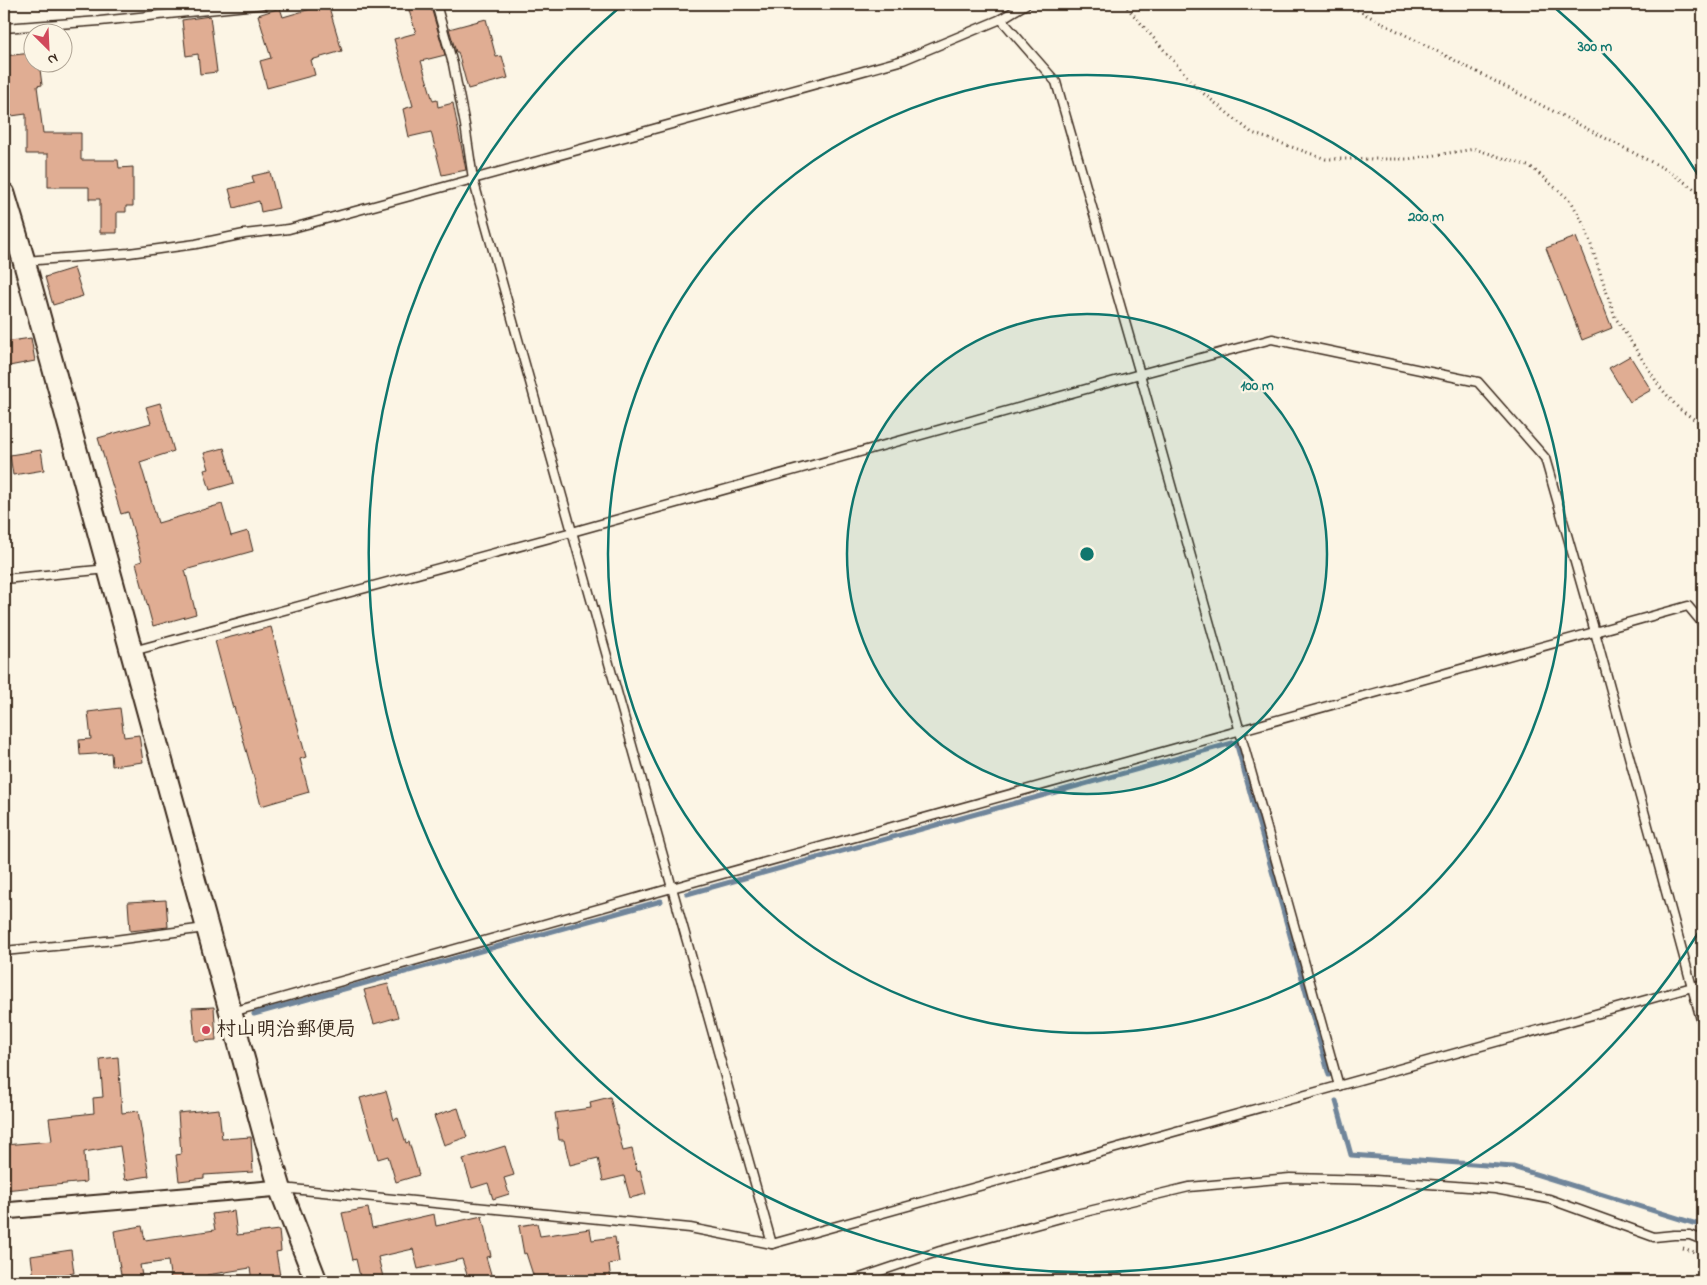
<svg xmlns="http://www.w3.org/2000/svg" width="1707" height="1285" font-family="'Indie Flower','Klee One',sans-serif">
<rect width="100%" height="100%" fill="#fcf5e5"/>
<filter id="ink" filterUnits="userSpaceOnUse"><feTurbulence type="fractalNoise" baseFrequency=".02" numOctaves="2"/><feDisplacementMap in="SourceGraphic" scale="10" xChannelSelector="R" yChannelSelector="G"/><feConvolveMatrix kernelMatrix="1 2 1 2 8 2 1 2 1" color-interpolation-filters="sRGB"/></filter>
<g filter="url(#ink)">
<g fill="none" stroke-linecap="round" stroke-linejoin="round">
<g stroke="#6f859a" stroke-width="5">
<polyline points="687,894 1236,742 1329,1075"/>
<polyline points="254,1014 661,901"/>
<polyline points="1336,1101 1351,1155 1513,1167 1703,1226"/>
</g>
</g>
<g fill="#e0ad93" stroke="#3b2a1e">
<polygon points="328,4 342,51 311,60 315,75 267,88 260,61 271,58 258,15 280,8 283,17"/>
<polygon points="407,4 430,4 445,55 421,61 433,101 437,100 438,107 453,103 466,170 442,175 431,132 409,137 403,109 413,106 394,39 416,33"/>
<polygon points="210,16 217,72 200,74 198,54 186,56 182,20"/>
<polygon points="486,19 496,57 502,56 508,78 468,89 458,52 456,52 449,29"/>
<polygon points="32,53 32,62 39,62 42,85 37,86 43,133 81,133 81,160 118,160 119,168 133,167 133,206 126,206 126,212 117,212 117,233 100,233 100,199 89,199 89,187 48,187 48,154 26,154 26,114 4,117 4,56"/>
<polygon points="270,172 279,208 261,212 259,201 234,208 229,189 254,183 252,176"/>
<polygon points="1576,237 1612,328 1582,340 1546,248"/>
<polygon points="74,268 83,296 53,305 45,277"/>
<polygon points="31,338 35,361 4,367 4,342"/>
<polygon points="1630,356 1651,390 1630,402 1609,368"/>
<polygon points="160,403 174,451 140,462 158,523 222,504 231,536 248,531 253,551 185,570 196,614 153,626 136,563 142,561 128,512 121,514 98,438 151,423 146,407"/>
<polygon points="224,448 234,483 210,490 204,470 209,469 204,453"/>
<polygon points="41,450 44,470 13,475 10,455"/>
<polygon points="271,627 306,757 300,759 309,792 261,806 254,778 234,707 233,708 215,641"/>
<polygon points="120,708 124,737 139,735 143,762 112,766 111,753 80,755 79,740 91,739 88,712"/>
<polygon points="166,900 168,927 130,931 128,902"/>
<polygon points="388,984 398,1017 374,1024 364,990"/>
<polygon points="214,1007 216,1040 195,1041 192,1008"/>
<polygon points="118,1057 122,1113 138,1111 149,1176 125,1180 120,1146 84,1152 86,1182 4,1190 4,1145 52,1141 49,1118 94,1113 93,1098 103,1097 100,1059"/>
<polygon points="386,1091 394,1120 398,1118 406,1143 409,1142 419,1175 396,1182 388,1156 378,1159 360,1098"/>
<polygon points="610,1097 623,1151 632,1149 637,1171 640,1170 646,1194 630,1198 624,1176 603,1181 598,1158 570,1165 564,1140 559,1140 555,1113 591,1108 590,1102"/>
<polygon points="458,1108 467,1137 444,1145 434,1116"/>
<polygon points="219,1109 222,1139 251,1137 253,1172 204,1175 204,1178 179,1181 176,1155 181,1154 178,1113"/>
<polygon points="505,1146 514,1175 504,1178 509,1194 493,1199 488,1183 472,1188 463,1159"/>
<polygon points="368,1208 372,1228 434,1214 436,1226 482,1216 491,1256 486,1257 493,1281 469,1281 462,1259 418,1269 413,1249 378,1257 384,1281 361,1281 356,1259 353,1260 342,1213"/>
<polygon points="234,1211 237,1235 279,1230 281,1251 276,1252 280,1276 252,1280 250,1268 207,1275 209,1281 171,1281 168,1261 140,1265 143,1281 122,1281 114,1231 142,1226 145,1240 215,1230 212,1214"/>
<polygon points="537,1223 540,1236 590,1229 592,1240 615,1237 619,1262 609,1264 611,1281 535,1281 526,1253 524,1254 519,1226"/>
<polygon points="71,1250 74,1273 34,1279 31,1256"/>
</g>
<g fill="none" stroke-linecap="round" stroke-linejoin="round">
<defs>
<g id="lane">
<polyline points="436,4 453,64 465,125 473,179 772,1244"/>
<polyline points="1001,19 1056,82 1140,374 1339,1086"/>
<polyline points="4,28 100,21 266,4"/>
<polyline points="25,261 129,253 196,244 244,234 289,229 473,179 903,60 1001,19 1026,4"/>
<polyline points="4,579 108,569"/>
<polyline points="133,651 572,532 1140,374 1272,339 1478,382 1545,458 1595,632 1703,1027"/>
<polyline points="4,951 115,940 205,928"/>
<polyline points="232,1012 672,888 1688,606 1703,624"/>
<polyline points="282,1188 690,1228 772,1244 1703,984"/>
<polyline points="851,1281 940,1251 1064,1217 1189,1187 1290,1178 1375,1180 1495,1189 1549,1199 1654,1237 1674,1235 1690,1235 1703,1240"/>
</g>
<polyline id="street" points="4,1211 280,1188"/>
<polyline id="secondary" points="4,194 24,261 265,1137 280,1188 316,1281"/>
</defs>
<use href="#lane" stroke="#3b2a1e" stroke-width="11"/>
<use href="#street" stroke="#3b2a1e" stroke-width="19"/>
<use href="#secondary" stroke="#3b2a1e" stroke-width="25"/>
<g stroke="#3b2a1e" stroke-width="3" stroke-dasharray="1 4" stroke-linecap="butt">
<polyline points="1124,4 1198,89 1252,133 1326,159 1409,159 1475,149 1531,167 1571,201 1585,227 1615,317 1660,387 1679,409 1703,425"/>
<polyline points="1338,4 1357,10 1667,170 1703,195"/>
<polyline points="1683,1248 1703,1255"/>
</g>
<use href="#lane" stroke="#fcf5e5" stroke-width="8"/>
<use href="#street" stroke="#fcf5e5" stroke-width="15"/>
<use href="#secondary" stroke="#fcf5e5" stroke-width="21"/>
</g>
</g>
<circle cx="1087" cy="554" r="240" fill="#0f766e" fill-opacity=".12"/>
<g fill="none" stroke="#0f766e" stroke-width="2.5">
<circle cx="1087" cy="554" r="240"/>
<circle cx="1087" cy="554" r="479"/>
<path d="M1700 930A719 719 0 1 1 620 7M1554 7A719 719 0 0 1 1700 178"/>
</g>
<circle fill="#d1495b" stroke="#fcf5e5" stroke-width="2" cx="206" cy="1030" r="5"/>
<g text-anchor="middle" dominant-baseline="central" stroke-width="4.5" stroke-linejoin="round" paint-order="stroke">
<g font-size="20" font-weight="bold" fill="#3b2a1e" stroke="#fcf5e5" text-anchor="start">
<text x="216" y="1030">村山明治郵便局</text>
</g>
</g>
<circle cx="1087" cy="554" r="8" fill="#0f766e" stroke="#fcf5e5" stroke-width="2.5"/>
<g font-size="15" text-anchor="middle" font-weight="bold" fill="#0f766e" stroke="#fcf5e5" stroke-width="4.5" stroke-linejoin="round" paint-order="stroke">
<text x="1595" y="51">300 m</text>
<text x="1426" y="221">200 m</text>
<text x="1257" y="390">100 m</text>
</g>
<rect width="1707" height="1285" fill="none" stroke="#fcf5e5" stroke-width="20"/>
<rect x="10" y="10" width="1687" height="1265" fill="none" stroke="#3b2a1e" stroke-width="2" filter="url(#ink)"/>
<g transform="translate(48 48) rotate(156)"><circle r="24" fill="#fcf5e5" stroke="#afa495"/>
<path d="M0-4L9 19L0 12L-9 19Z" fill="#d1495b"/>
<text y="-8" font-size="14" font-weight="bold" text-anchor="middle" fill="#3b2a1e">N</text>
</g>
</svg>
